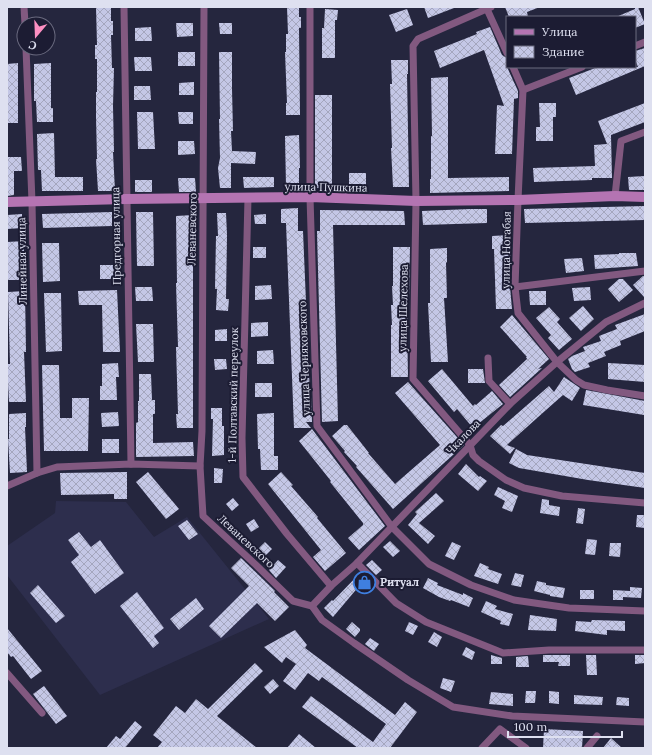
<svg xmlns="http://www.w3.org/2000/svg" width="652" height="755" font-family="Lora,serif">
<defs>
<pattern id="building-cross-hatch" width="8" height="8" patternUnits="userSpaceOnUse"><rect width="8" height="8" fill="#c4c7e6"/><path d="M0 0l8 8M0 8l8-8" fill="none" stroke="#a4a6be"/></pattern>
</defs>
<rect width="100%" height="100%" fill="#25263e"/>
<polygon fill="#2d2e4d" points="56,501 126,502 154,537 187,517 269,619 100,695 7,575 7,546 55,513"/>
<g fill="url(#building-cross-hatch)">
<polygon points="96,7 111,7 111,21 113,21 113,35 111,35 112,68 114,68 113,106 114,152 113,152 115,191 98,191 96,159 97,159 96,117 96,92 97,92 97,59 95,59 95,45 97,45"/>
<polygon points="287,7 299,7 299,17 301,17 301,28 299,28 300,115 286,115 286,103 287,103 285,52 286,52 286,34 288,34"/>
<polygon points="424,7 454,7 454,8 428,18"/>
<polygon points="505,7 540,7 527,12 528,17 509,17"/>
<polygon points="635,7 638,7 645,24 635,28 635,17 616,17 635,9"/>
<polygon points="325,9 338,10 337,20 335,20 335,58 322,58 322,28 324,28"/>
<polygon points="407,9 413,25 396,32 389,15"/>
<polygon points="176,23 193,23 193,36 177,37"/>
<polygon points="219,23 232,23 232,34 220,34"/>
<polygon points="151,27 152,41 135,41 135,28"/>
<polygon points="490,27 502,55 507,58 507,67 518,91 518,98 514,99 512,154 495,154 497,105 504,106 484,50 440,68 434,51 477,34 476,32"/>
<polygon points="645,48 645,66 576,95 569,78 598,67 638,67 635,59 635,51"/>
<rect x="178" y="52" width="17" height="14"/>
<polygon points="219,52 232,52 232,89 233,131 231,131 232,151 256,152 255,164 231,163 231,188 220,188 218,168 220,158 219,119 220,119"/>
<polygon points="134,57 151,57 152,71 135,71"/>
<polygon points="391,60 408,60 408,74 407,74 409,187 393,187 391,148 392,148 390,84 392,84"/>
<polygon points="18,63 18,123 7,123 7,64"/>
<polygon points="51,63 51,108 53,108 53,122 37,122 36,101 34,101 34,64"/>
<polygon points="448,77 448,178 509,177 509,191 430,193 430,179 431,179 431,136 432,136 431,78"/>
<polygon points="194,82 194,95 179,95 179,83"/>
<polygon points="134,86 150,86 151,100 134,100"/>
<rect x="315" y="95" width="17" height="93"/>
<polygon points="539,103 556,103 556,117 553,117 553,141 536,141 536,127 540,127"/>
<polygon points="645,103 645,122 611,135 612,178 592,178 592,180 534,182 533,168 595,166 594,145 607,144 598,121"/>
<polygon points="137,112 153,112 155,149 138,149"/>
<polygon points="178,112 193,112 193,124 179,124"/>
<polygon points="54,133 55,177 83,177 83,191 42,191 41,170 38,170 37,134"/>
<polygon points="299,135 300,168 299,168 299,186 286,187 285,136"/>
<polygon points="178,141 194,141 195,154 178,155"/>
<polygon points="7,157 21,157 22,171 14,171 14,195 7,196"/>
<rect x="349" y="173" width="17" height="14"/>
<polygon points="645,176 645,190 629,190 628,177"/>
<polygon points="243,177 274,177 274,187 244,188"/>
<polygon points="178,178 195,178 196,192 179,192"/>
<rect x="135" y="180" width="17" height="12"/>
<polygon points="645,206 645,220 525,223 524,209"/>
<polygon points="298,208 298,231 303,231 310,397 311,397 312,422 306,422 311,428 294,428 286,223 281,223 281,209"/>
<polygon points="470,209 487,209 487,223 423,225 422,211"/>
<polygon points="320,210 404,211 405,225 333,225 338,421 322,422 317,231 320,231"/>
<polygon points="112,212 112,226 43,228 42,214"/>
<polygon points="136,212 153,212 154,266 137,266"/>
<polygon points="217,213 226,213 227,235 226,299 229,299 228,311 216,310 217,289 215,289 216,236 218,236"/>
<polygon points="22,214 22,228 7,229 7,215"/>
<polygon points="266,214 266,224 255,224 254,215"/>
<polygon points="193,215 193,428 177,428 176,414 178,414 176,347 178,347 176,283 177,283 176,216"/>
<polygon points="509,235 509,255 511,255 510,287 512,309 496,309 494,249 492,249 492,236"/>
<polygon points="24,241 24,280 7,280 7,242"/>
<polygon points="42,243 59,243 60,281 43,282"/>
<rect x="253" y="247" width="13" height="11"/>
<polygon points="393,247 410,247 409,299 408,299 408,319 407,319 408,377 391,377 391,325 392,325 391,305 393,305 392,286 393,286"/>
<polygon points="447,248 447,262 446,263 447,298 444,298 448,362 431,362 428,303 430,303 430,249"/>
<polygon points="619,253 636,253 638,266 595,269 594,255 619,254"/>
<polygon points="582,258 584,271 566,273 564,259"/>
<rect x="100" y="265" width="17" height="14"/>
<polygon points="643,276 645,276 645,298 633,285"/>
<polygon points="619,279 623,279 633,290 619,302 608,289"/>
<polygon points="271,285 272,299 255,300 255,286"/>
<polygon points="135,287 152,287 153,301 136,301"/>
<polygon points="590,287 591,300 574,301 572,288"/>
<polygon points="117,290 120,352 103,352 102,305 79,305 78,291"/>
<polygon points="25,291 26,352 24,352 26,402 9,402 7,364 10,364 8,292"/>
<polygon points="529,291 546,291 546,305 530,305"/>
<polygon points="44,293 61,293 62,351 46,352"/>
<polygon points="583,306 594,319 581,331 569,318"/>
<polygon points="549,307 560,319 557,322 572,339 559,350 548,338 551,335 536,318"/>
<polygon points="645,314 645,331 620,341 621,345 604,352 606,356 588,363 590,367 575,372 572,369 568,359 572,356 585,351 583,347 601,341 599,336 617,329 615,325"/>
<polygon points="512,315 549,359 538,369 542,368 510,397 499,385 527,359 526,357 527,357 500,327"/>
<polygon points="268,322 268,336 251,337 251,323"/>
<polygon points="136,324 153,324 154,362 138,362"/>
<polygon points="227,329 227,341 215,341 215,330"/>
<polygon points="273,350 274,364 257,364 257,351"/>
<polygon points="214,359 226,359 227,369 215,370"/>
<polygon points="118,363 119,377 116,377 117,400 100,400 100,386 102,386 102,364"/>
<polygon points="608,363 645,365 645,382 608,379"/>
<polygon points="42,365 59,365 60,418 72,418 72,398 89,398 88,451 44,451"/>
<polygon points="442,369 473,406 475,404 476,405 492,391 503,404 473,428 457,409 454,412 428,381"/>
<polygon points="468,369 483,369 485,383 468,383"/>
<polygon points="139,374 151,374 152,400 155,400 155,414 153,414 153,443 193,442 194,456 136,457 136,423 138,422 138,401 139,401"/>
<polygon points="564,377 580,388 572,401 563,395 546,410 507,445 515,448 510,454 490,436 501,425 503,426 549,386 554,392"/>
<polygon points="408,382 464,445 393,509 356,467 357,466 344,452 345,451 332,436 344,425 347,425 369,453 368,453 395,484 440,445 395,393"/>
<rect x="255" y="383" width="17" height="14"/>
<polygon points="586,390 645,401 644,415 583,405"/>
<polygon points="211,408 222,408 222,426 224,426 224,455 212,456 213,419 211,419"/>
<polygon points="118,412 119,426 102,427 101,413"/>
<polygon points="26,413 26,427 25,427 27,472 10,473 8,439 9,439 9,414"/>
<polygon points="274,413 274,456 278,456 278,470 261,470 260,449 258,449 257,414"/>
<polygon points="312,429 385,526 359,550 348,538 363,525 363,523 330,482 331,481 299,441"/>
<rect x="102" y="439" width="17" height="14"/>
<polygon points="516,449 527,455 547,458 645,473 645,488 588,480 519,468 509,463"/>
<polygon points="466,464 479,477 480,476 487,481 478,491 458,474"/>
<polygon points="214,468 223,469 222,483 214,483"/>
<polygon points="127,472 127,499 114,499 114,494 61,495 60,473"/>
<polygon points="148,472 179,509 166,519 136,482"/>
<polygon points="281,472 293,485 291,486 318,517 317,518 346,553 325,571 313,557 321,550 268,484"/>
<polygon points="498,487 518,496 512,512 502,508 505,501 494,495"/>
<polygon points="436,493 444,501 419,523 435,536 428,544 408,525 417,514 415,512"/>
<polygon points="233,498 239,505 232,511 226,504"/>
<polygon points="542,499 549,500 549,505 560,507 559,516 540,513"/>
<polygon points="578,508 585,509 583,524 576,523"/>
<polygon points="637,515 645,515 645,528 636,527"/>
<polygon points="254,519 259,527 251,532 246,524"/>
<polygon points="187,520 198,534 189,540 178,526"/>
<polygon points="79,532 91,547 100,540 124,573 95,594 71,562 79,555 68,540"/>
<polygon points="587,539 597,540 595,555 585,554"/>
<polygon points="390,541 400,551 393,557 383,547"/>
<polygon points="265,542 272,549 265,556 258,549"/>
<polygon points="452,542 461,546 454,560 445,556"/>
<polygon points="610,543 621,543 620,557 609,556"/>
<polygon points="241,558 275,591 274,592 289,607 275,621 257,603 221,638 209,626 249,586 231,568"/>
<polygon points="278,560 286,567 276,578 269,570"/>
<polygon points="372,560 382,570 376,575 366,565"/>
<polygon points="480,563 489,567 488,569 502,574 498,584 474,576"/>
<polygon points="360,573 373,587 367,593 360,585 333,617 324,608 332,600 333,601"/>
<polygon points="515,573 524,575 521,587 511,585"/>
<polygon points="428,578 438,583 437,585 463,595 463,593 473,598 469,607 451,600 450,601 439,597 423,588"/>
<polygon points="537,581 546,583 546,585 565,588 563,598 550,596 550,595 534,591"/>
<polygon points="38,585 65,616 56,623 30,593"/>
<polygon points="630,587 642,588 641,598 623,597 623,600 613,600 613,590 630,591"/>
<rect x="580" y="590" width="14" height="9"/>
<polygon points="137,592 164,628 154,636 159,643 153,648 120,606"/>
<polygon points="196,598 204,609 179,630 170,619"/>
<polygon points="486,601 497,606 495,609 513,614 509,626 500,624 501,621 481,612"/>
<polygon points="530,615 557,619 556,631 528,630"/>
<polygon points="592,620 625,621 625,631 607,630 607,635 575,631 576,621 591,622"/>
<polygon points="352,622 360,629 360,631 355,637 346,629"/>
<polygon points="409,622 418,626 413,635 405,631"/>
<polygon points="7,628 42,671 31,679 13,656 11,657 7,652"/>
<polygon points="295,630 307,645 305,648 395,715 405,702 417,712 390,748 358,748 302,707 311,696 373,742 386,724 322,677 319,681 308,673 295,690 283,681 296,664 286,657 282,663 264,647"/>
<polygon points="434,632 442,637 437,647 428,642"/>
<polygon points="370,638 379,644 374,651 365,644"/>
<polygon points="466,647 475,652 472,660 462,655"/>
<polygon points="491,655 502,658 502,664 491,664"/>
<polygon points="543,655 570,655 570,666 558,666 559,662 543,662"/>
<polygon points="586,655 596,655 597,675 587,675"/>
<polygon points="635,655 645,655 645,663 635,664"/>
<polygon points="528,656 529,667 516,667 516,657"/>
<polygon points="255,663 263,671 217,716 257,748 157,748 162,742 153,735 176,706 185,713 196,699 208,709"/>
<polygon points="443,678 455,681 451,692 440,688"/>
<polygon points="273,679 279,686 270,694 264,687"/>
<polygon points="44,686 67,716 56,724 33,694"/>
<polygon points="526,691 536,691 535,703 525,703"/>
<polygon points="549,691 559,692 559,704 549,703"/>
<polygon points="491,692 513,694 513,706 489,704"/>
<polygon points="574,695 603,697 602,705 574,704"/>
<polygon points="617,697 629,698 629,706 616,705"/>
<polygon points="135,721 142,727 125,748 106,748 116,736 120,739"/>
<polygon points="544,729 583,731 582,748 543,748"/>
<polygon points="299,734 316,748 287,748"/>
<polygon points="611,738 622,748 603,748"/>
</g>
<g fill="none" stroke-linecap="round" stroke-linejoin="round">
<g stroke="#825980" stroke-width="7">
<polyline points="24,7 25,24"/>
<polyline points="124,7 131,464"/>
<polyline points="204,7 202,431 200,466 203,516 256,565 293,601 312,606 322,620 354,643 408,680 453,707 512,716 645,722"/>
<polyline points="310,7 310,197 317,426 392,527 429,564 471,585 514,600 569,608 645,611"/>
<polyline points="486,7 507,53"/>
<polyline points="491,7 418,39 413,46 416,201 413,379 470,445 473,455 479,461 506,480 524,488 562,496 645,503"/>
<polyline points="635,46 645,42"/>
<polyline points="26,48 32,202 37,473"/>
<polyline points="513,67 523,90 518,200 515,287 518,313 557,362 576,380 584,385 607,390 645,396"/>
<polyline points="523,90 582,67"/>
<polyline points="615,196 621,141 645,132"/>
<polyline points="248,198 242,438 243,477 287,534 331,586"/>
<polyline points="515,287 645,271"/>
<polyline points="488,358 489,381 510,404"/>
<polyline points="7,486 37,473 57,467 131,464 200,466"/>
<polyline points="357,563 396,603 426,622 503,653 549,650 645,650"/>
<polyline points="312,606 331,586 357,563 510,404 557,362 606,322 645,303"/>
<polyline points="7,673 42,713"/>
<polyline points="482,748 500,729 526,748"/>
<polyline points="587,748 597,736"/>
</g>
<polyline stroke="#b474b2" stroke-width="10" points="7,202 126,199 310,197 416,201 518,200 615,196 645,197"/>
</g>
<defs>
<symbol id="shop-ring" viewBox="-11 -11 22 22"><circle r="9.5" fill="#1c1c33" stroke="#3f7fe0" stroke-width="1.5"/><path d="M-5-2.5h2.3a2.7 3.5 0 0 1 5.4 0H5L5.5 6h-11ZM-1.5-2.5h3a1.5 2.3 0 0 0-3 0Z" fill="#3f7fe0"/></symbol>
</defs>
<g fill-rule="evenodd">
<use href="#shop-ring" x="352" y="570" width="25" height="25"/>
</g>
<g text-anchor="middle" dominant-baseline="central" stroke-width="4" stroke-linejoin="round" paint-order="stroke">
<g font-size="11" fill="#dee0f0" stroke="#1c1c33">
<text transform="translate(326 187) rotate(1)">улица Пушкина</text>
<text transform="translate(192 229) rotate(-89)">Леваневского</text>
<text transform="translate(116 236) rotate(-91)">Предгорная улица</text>
<text transform="translate(506 250) rotate(-89)">улица Ногабая</text>
<text transform="translate(22 261) rotate(-91)">Линейная улица</text>
<text transform="translate(403 308) rotate(-89)">улица Шелехова</text>
<text transform="translate(304 358) rotate(-92)">улица Черняховского</text>
<text transform="translate(233 395) rotate(-89)">1-й Полтавский переулок</text>
<text transform="translate(463 437) rotate(-46)">Чкалова</text>
<text transform="translate(246 541) rotate(43)">Леваневского</text>
</g>
<g font-size="11" font-weight="bold" fill="#dee0f0" stroke="#1c1c33" text-anchor="start">
<text x="380" y="582">Ритуал</text>
</g>
</g>
<rect width="652" height="755" fill="none" stroke="#dee0f0" stroke-width="16"/>
<rect x="506" y="16" width="130" height="52" fill="#1c1c33" stroke="#6a6a7f"/>
<rect x="514" y="29" width="20" height="6" fill="#b474b2" stroke="#6a6a7f"/>
<text x="542" y="36" font-size="12" fill="#dee0f0">Улица</text>
<rect x="514" y="46" width="20" height="12" fill="url(#building-cross-hatch)" stroke="#6a6a7f"/>
<text x="542" y="56" font-size="12" fill="#dee0f0">Здание</text>
<g transform="translate(36 36) rotate(199)"><circle r="19" fill="#1c1c33" stroke="#6a6a7f"/>
<path d="M0-3L7 15L0 10L-7 15Z" fill="#fc8fc2"/>
<text y="-6" font-size="11" font-weight="bold" text-anchor="middle" fill="#dee0f0">С</text>
</g>
<path d="M508 731v6h114v-6" fill="none" stroke="#dee0f0" stroke-width="2"/>
<text x="514" y="731" font-size="12" fill="#dee0f0" stroke="#1c1c33" stroke-width="3" paint-order="stroke">100 m</text>
</svg>
